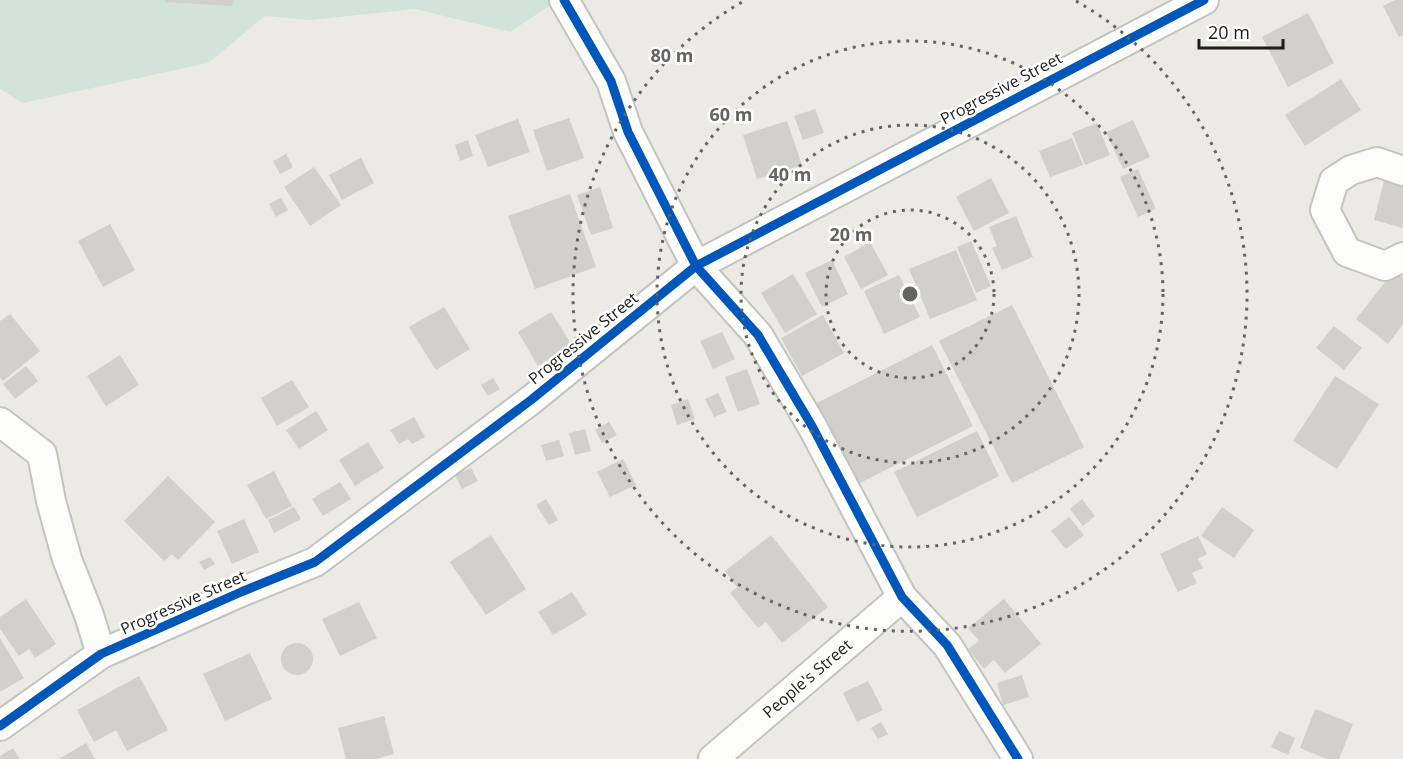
<svg xmlns="http://www.w3.org/2000/svg" width="1403" height="759" font-family="'Open Sans',sans-serif">
<rect width="100%" height="100%" fill="#ebeae5"/>
<polygon fill="#d2e3dc" points="0,0 571,0 546,8 510,32 415,9 310,20 265,16 208,63 23,103 0,89"/>
<g fill="#d1d0cc">
<polygon points="165,0 233,0 232,6 165,2"/>
<polygon points="1395,0 1403,0 1403,35 1399,37 1383,6"/>
<polygon points="1308,13 1334,63 1288,87 1262,37"/>
<polygon points="1341,79 1361,110 1305,146 1285,115"/>
<polygon points="815,109 824,133 803,140 794,116"/>
<polygon points="569,118 584,158 547,171 533,130"/>
<polygon points="518,119 530,152 488,167 475,135"/>
<polygon points="1133,120 1150,157 1123,169 1106,132"/>
<polygon points="787,121 802,165 757,179 743,135"/>
<polygon points="1097,123 1110,155 1085,165 1072,133"/>
<polygon points="1072,138 1083,165 1050,177 1039,151"/>
<polygon points="468,140 473,156 460,161 455,145"/>
<polygon points="286,154 293,167 280,174 273,161"/>
<polygon points="361,158 374,183 342,200 329,175"/>
<polygon points="314,167 341,205 310,226 284,187"/>
<polygon points="1138,169 1156,209 1138,217 1120,177"/>
<polygon points="1386,173 1403,178 1403,228 1374,220"/>
<polygon points="991,178 1009,213 974,231 956,197"/>
<polygon points="600,187 613,228 591,235 577,195"/>
<polygon points="570,194 596,267 535,289 508,216"/>
<polygon points="281,198 288,210 276,217 269,204"/>
<polygon points="1016,216 1033,257 1002,270 992,248 997,246 989,227"/>
<polygon points="110,224 135,270 103,287 78,241"/>
<polygon points="971,241 991,286 976,293 957,247"/>
<polygon points="870,242 888,275 861,289 844,257"/>
<polygon points="956,250 977,300 930,319 909,269"/>
<polygon points="832,260 848,294 822,307 805,273"/>
<polygon points="1394,271 1403,278 1403,324 1388,344 1356,319"/>
<polygon points="793,274 817,314 785,333 761,293"/>
<polygon points="899,275 920,317 884,334 864,291"/>
<polygon points="1012,305 1084,447 1012,483 939,341"/>
<polygon points="444,307 470,349 436,370 409,327"/>
<polygon points="551,312 572,345 538,366 518,332"/>
<polygon points="10,314 40,351 3,381 0,377 0,321"/>
<polygon points="823,315 844,353 802,376 781,338"/>
<polygon points="1334,326 1362,348 1344,370 1316,348"/>
<polygon points="722,332 735,359 713,369 700,341"/>
<polygon points="932,345 973,426 854,486 813,405"/>
<polygon points="120,355 139,385 106,406 87,376"/>
<polygon points="26,366 38,381 15,399 3,384"/>
<polygon points="747,369 760,404 738,412 725,377"/>
<polygon points="1335,376 1379,404 1337,469 1293,441"/>
<polygon points="493,378 500,389 488,396 481,385"/>
<polygon points="292,380 309,407 277,426 261,398"/>
<polygon points="718,393 727,412 714,417 705,399"/>
<polygon points="688,399 695,419 677,425 671,405"/>
<polygon points="316,411 328,430 299,449 286,430"/>
<polygon points="414,417 425,437 412,444 408,439 399,444 390,430"/>
<polygon points="609,422 617,435 602,443 595,430"/>
<polygon points="585,429 591,451 575,455 569,433"/>
<polygon points="977,431 999,476 917,517 894,472"/>
<polygon points="559,440 564,456 546,461 541,445"/>
<polygon points="368,442 384,468 355,486 339,460"/>
<polygon points="623,459 636,485 610,497 597,472"/>
<polygon points="471,468 478,481 462,489 455,475"/>
<polygon points="274,471 292,506 266,519 247,485"/>
<polygon points="168,476 215,522 178,560 172,554 164,561 124,521"/>
<polygon points="340,482 351,499 323,516 312,499"/>
<polygon points="546,499 558,520 549,525 536,505"/>
<polygon points="1082,499 1095,516 1083,526 1070,509"/>
<polygon points="294,507 301,519 274,533 268,520"/>
<polygon points="1222,507 1254,530 1234,558 1201,536"/>
<polygon points="1069,517 1084,535 1066,549 1051,531"/>
<polygon points="244,519 259,552 232,564 217,531"/>
<polygon points="491,535 526,589 486,615 450,562"/>
<polygon points="771,535 828,607 782,643 766,622 758,628 730,593 737,587 725,571"/>
<polygon points="1198,536 1207,554 1198,559 1203,568 1192,573 1197,583 1178,592 1160,554"/>
<polygon points="210,557 215,564 204,570 199,562"/>
<polygon points="572,592 587,615 553,635 538,612"/>
<polygon points="26,599 56,644 35,658 29,649 19,656 0,629 0,617"/>
<polygon points="1004,599 1041,644 1005,673 994,660 984,669 968,649 979,641 968,628"/>
<polygon points="359,602 377,638 340,656 322,619"/>
<polygon points="0,638 24,678 0,692"/>
<circle cx="297" cy="659" r="16"/>
<polygon points="250,653 272,699 225,721 203,674"/>
<polygon points="1022,675 1029,697 1003,705 997,683"/>
<polygon points="139,676 168,730 127,751 116,730 94,742 77,710"/>
<polygon points="868,681 883,710 857,722 843,693"/>
<polygon points="1315,709 1353,724 1339,759 1327,759 1300,748"/>
<polygon points="384,716 394,754 376,759 346,759 338,728"/>
<polygon points="881,722 888,734 878,739 871,728"/>
<polygon points="1279,731 1295,738 1288,755 1271,747"/>
<polygon points="86,743 95,759 59,759"/>
<polygon points="13,748 20,759 0,759 0,756"/>
</g>
<g fill="none" stroke-linecap="round" stroke-linejoin="round">
<defs>
<g id="minor">
<polyline points="564,0 611,81 628,132 696,266 758,335 812,426 902,597 947,645 1018,759"/>
<polyline points="1403,171 1377,162 1351,170 1334,181 1325,210 1347,252 1385,266 1403,257"/>
<polyline points="0,422 42,454 51,501 67,559 89,615 101,654"/>
<polyline points="0,726 101,654 241,592 315,562 531,400 696,266 1204,0"/>
<path id="s1" d="M713,759l189,-162"/>
</g>
</defs>
<use href="#minor" stroke="#c3c3c1" stroke-width="32"/>
<use href="#minor" stroke="#fcfcfb" stroke-width="28"/>
<defs>
<g id="cycleway">
<polyline points="564,0 611,81 628,132 696,266 758,335 812,426 902,597 947,645 1018,759"/>
<polyline points="0,726 101,654 241,592 315,562 531,400 696,266 1204,0"/>
</g>
</defs>
<use href="#cycleway" stroke="#fff" stroke-width="13"/>
<use href="#cycleway" stroke="#0057b8" stroke-width="9"/>
</g>
<g fill="none" stroke="#646462" stroke-width="3" stroke-dasharray="3 6">
<circle cx="910" cy="294" r="84"/>
<circle cx="910" cy="294" r="169"/>
<circle cx="910" cy="294" r="253"/>
<path d="M1076 1A337 337 0 1 1 744 1"/>
</g>
<g text-anchor="middle" dominant-baseline="central" stroke-width="5" stroke-linejoin="round" paint-order="stroke">
<g font-size="16" fill="#1c1c1c" stroke="#fff">
<text transform="translate(1001 88) rotate(-28)">Progressive Street</text>
<text transform="translate(583 338) rotate(-39)">Progressive Street</text>
<text transform="translate(183 602) rotate(-24)">Progressive Street</text>
<text stroke="none"><textPath href="#s1" startOffset="124">People's Street</textPath></text>
</g>
</g>
<circle cx="910" cy="294" r="9" fill="#646462" stroke="#fff" stroke-width="3"/>
<g font-size="18" text-anchor="middle" font-weight="bold" fill="#646462" stroke="#fff" stroke-width="5" stroke-linejoin="round" paint-order="stroke">
<text x="672" y="62">80 m</text>
<text x="731" y="121">60 m</text>
<text x="790" y="181">40 m</text>
<text x="851" y="241">20 m</text>
</g>
<path d="M1199 39v9h84v-9" fill="none" stroke="#1c1c1c" stroke-width="3"/>
<text x="1208" y="39" font-size="18" fill="#1c1c1c" stroke="#ffffff" stroke-width="4.5" paint-order="stroke">20 m</text>
</svg>
